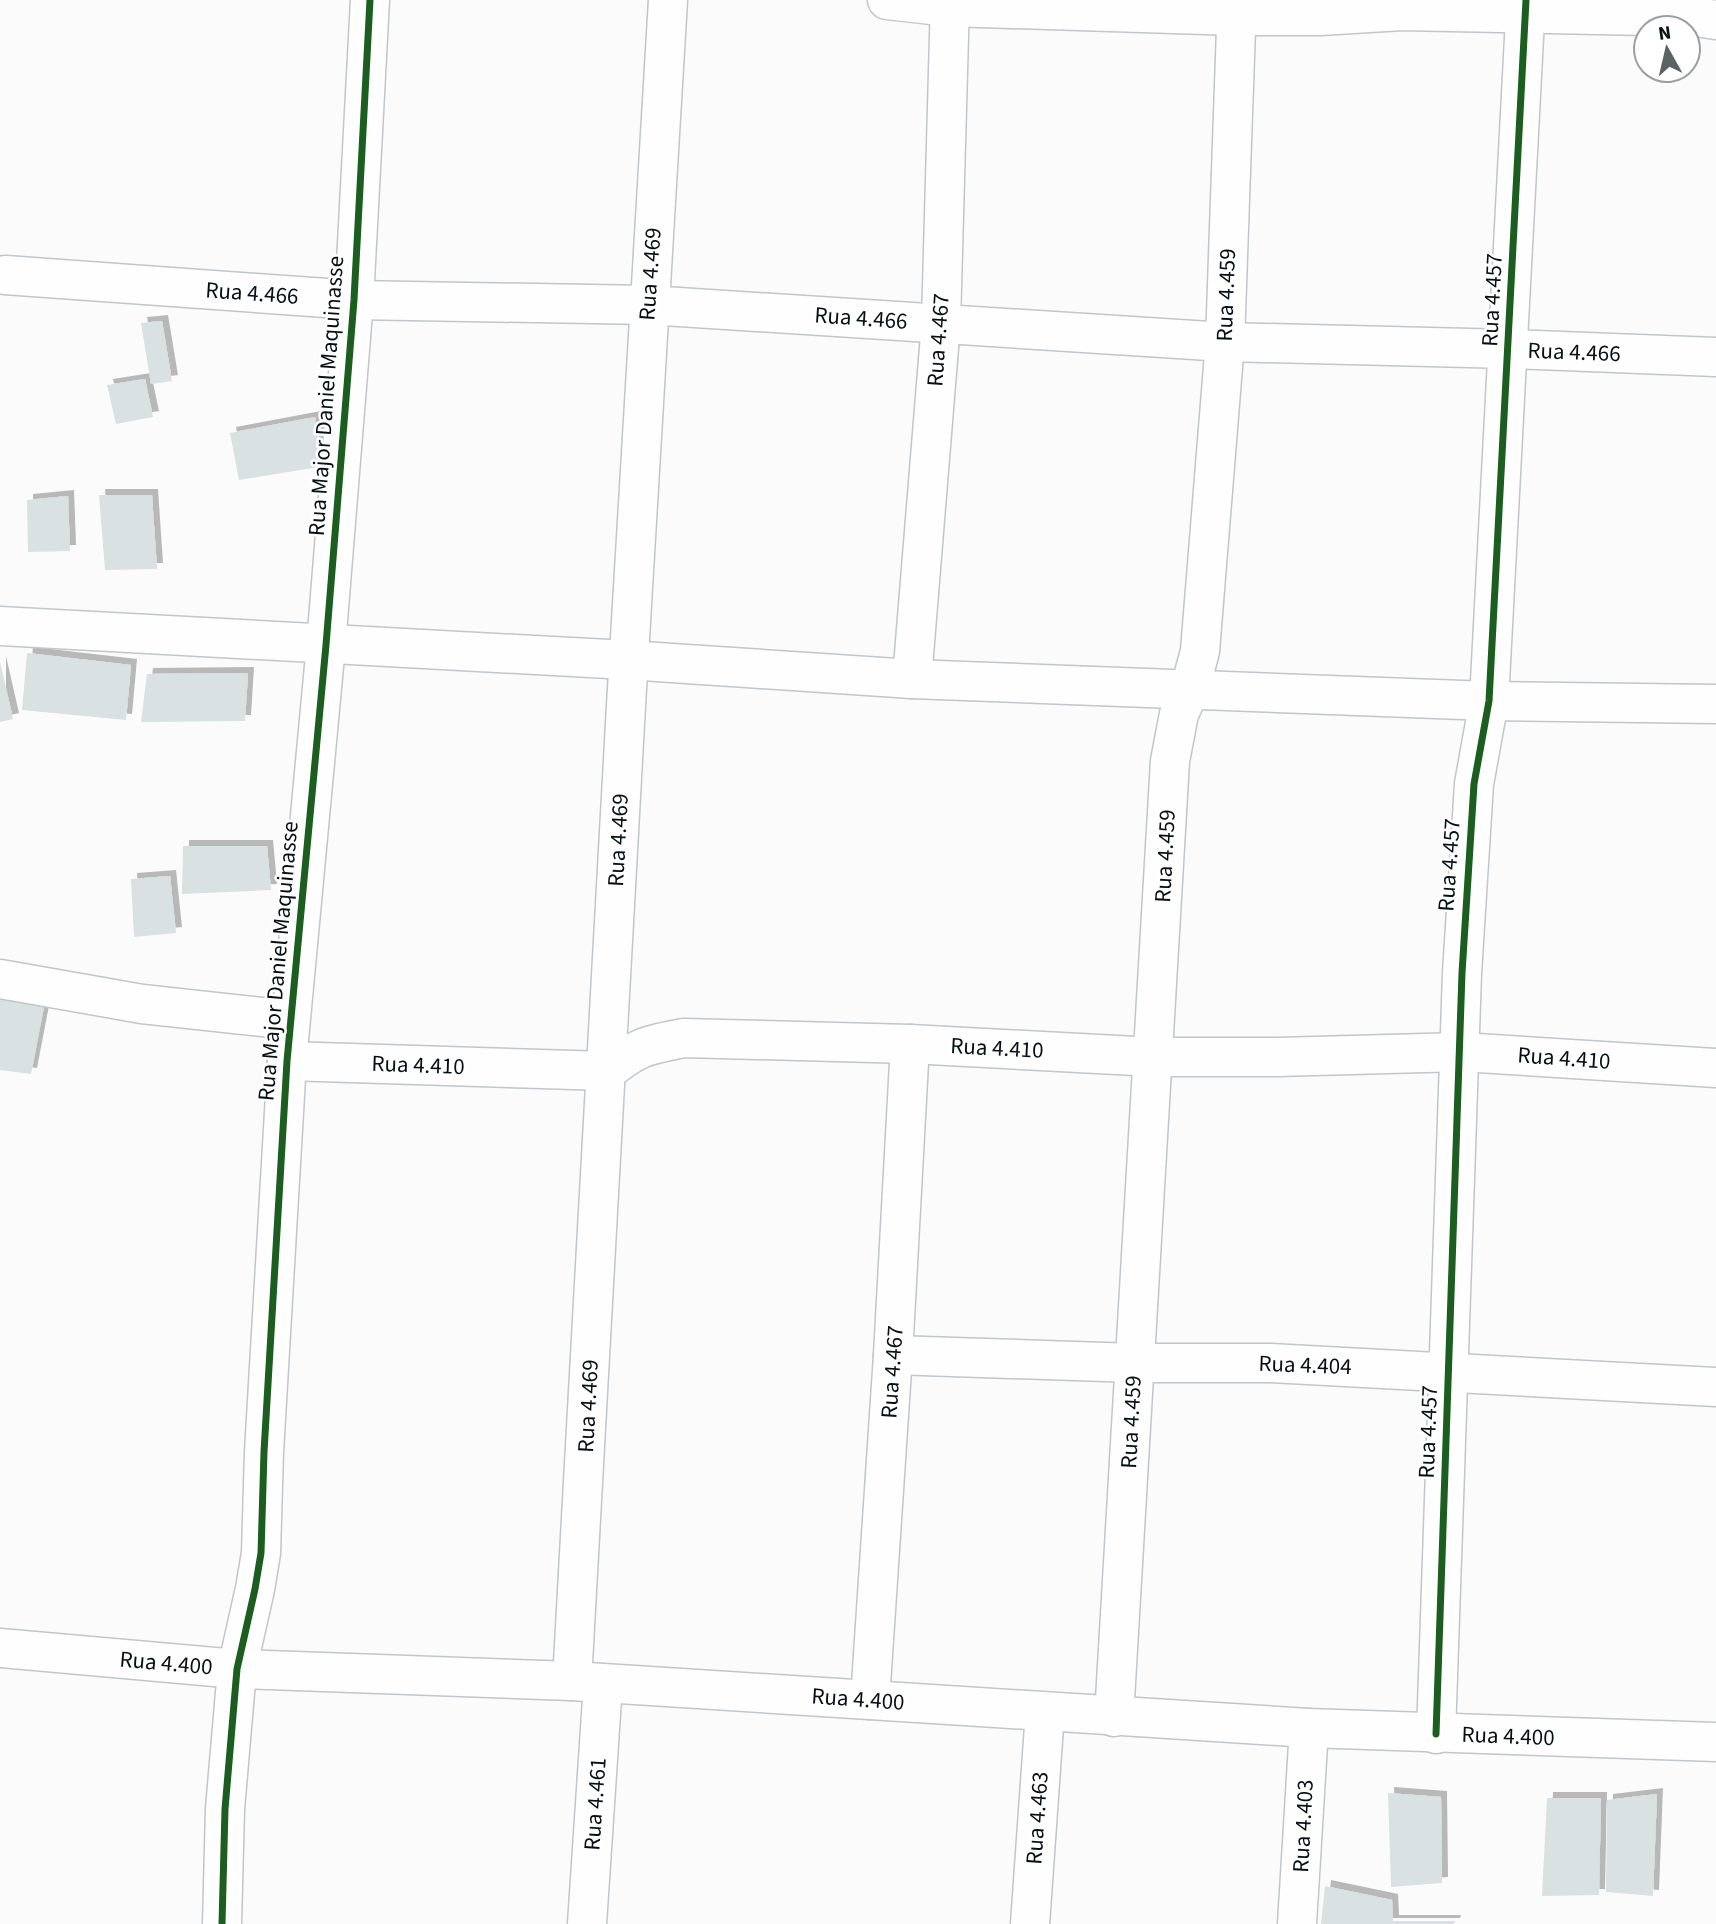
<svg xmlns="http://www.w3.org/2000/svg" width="1716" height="1924" font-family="'Source Sans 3',sans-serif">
<defs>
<filter id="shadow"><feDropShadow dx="6" dy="-6" stdDeviation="0" flood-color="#0004"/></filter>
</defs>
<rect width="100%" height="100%" fill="#fbfbfb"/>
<g fill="#dae1e3" filter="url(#shadow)">
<polygon points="162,321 172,381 151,384 141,323"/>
<polygon points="145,379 153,417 116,424 107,385"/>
<polygon points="315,417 325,466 239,480 230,433"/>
<polygon points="99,495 152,495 157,569 105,570"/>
<polygon points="68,496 70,551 28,552 27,500"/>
<polygon points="27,653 131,665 126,720 22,710"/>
<polygon points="0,662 13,719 0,722"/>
<polygon points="248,673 245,721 141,722 147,674"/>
<polygon points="183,846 267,846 271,890 182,894"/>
<polygon points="170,876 176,933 134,937 131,879"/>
<polygon points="0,990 46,996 31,1074 0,1070"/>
<polygon points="1388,1793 1441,1797 1442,1883 1391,1887"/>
<polygon points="1657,1794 1653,1896 1606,1892 1607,1800"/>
<polygon points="1547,1798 1601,1798 1599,1895 1542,1896"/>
<polygon points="1325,1886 1392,1900 1393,1921 1455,1921 1454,1924 1321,1924"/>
</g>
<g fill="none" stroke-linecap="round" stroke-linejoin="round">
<defs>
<g id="minor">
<polyline points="887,0 949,7 1236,16 1320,16 1402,11 1696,17 1716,20"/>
<polyline points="5,275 354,300 648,305 1225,342 1509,349 1716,357"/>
<polyline points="912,679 941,323 950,0"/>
<polyline points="0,979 142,1004 290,1020"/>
<path d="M287,1061l320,10c30,-24 39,-26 77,-33l226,6 244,13h124l183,-5 255,16"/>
<polyline points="893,1355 1135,1363 1270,1363 1716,1387"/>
<polyline points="0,1648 237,1669 572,1681 1309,1728 1716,1742"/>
<path d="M572,1681c32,-560 60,-1121 96,-1681"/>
<polyline points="870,1700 893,1355 910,1044"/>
<polyline points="1114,1717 1170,761 1179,714 1190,689 1200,651 1225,342 1237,0"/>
<polyline points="1436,1734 1462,973 1474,784 1489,701 1526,0"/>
<polyline points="222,1924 225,1809 237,1669 255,1589 261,1553 264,1452 287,1061 326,645 354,300 370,0"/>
<polyline points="587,1924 603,1684"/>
<polyline points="1030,1924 1045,1712"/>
<polyline points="1297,1924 1309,1728"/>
</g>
<polyline id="tertiary" points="0,626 627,660 912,679 1489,701 1716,704"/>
</defs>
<use href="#minor" stroke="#c0c6c9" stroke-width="41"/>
<use href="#tertiary" stroke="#c0c6c9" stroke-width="41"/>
<use href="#minor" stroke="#fefefe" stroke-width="38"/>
<use href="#tertiary" stroke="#fefefe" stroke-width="38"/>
<defs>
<g id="cycleway">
<polyline points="1436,1734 1462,973 1474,784 1489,701 1526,0"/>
<polyline points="222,1924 225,1809 237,1669 255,1589 261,1553 264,1452 287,1061 326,645 354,300 370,0"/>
</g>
</defs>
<use href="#cycleway" stroke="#fff" stroke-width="11"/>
<use href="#cycleway" stroke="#1b5e20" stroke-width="7"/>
</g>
<g text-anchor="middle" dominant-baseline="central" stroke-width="5" stroke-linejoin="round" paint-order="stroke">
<g font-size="23" fill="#041015" stroke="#fff">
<text transform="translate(650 274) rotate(-86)">Rua 4.469</text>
<text transform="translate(252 293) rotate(4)">Rua 4.466</text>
<text transform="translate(1226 295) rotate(-88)">Rua 4.459</text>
<text transform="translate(1492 300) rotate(-87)">Rua 4.457</text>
<text transform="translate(861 318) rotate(4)">Rua 4.466</text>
<text transform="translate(938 340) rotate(-86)">Rua 4.467</text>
<text transform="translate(1574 352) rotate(2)">Rua 4.466</text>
<text transform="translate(326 396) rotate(-86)">Rua Major Daniel Maquinasse</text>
<text transform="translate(618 840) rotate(-87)">Rua 4.469</text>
<text transform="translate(1165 856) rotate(-87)">Rua 4.459</text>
<text transform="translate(1449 865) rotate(-86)">Rua 4.457</text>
<text transform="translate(278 961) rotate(-85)">Rua Major Daniel Maquinasse</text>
<text transform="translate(997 1048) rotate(3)">Rua 4.410</text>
<text transform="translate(1564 1058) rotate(4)">Rua 4.410</text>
<text transform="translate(418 1065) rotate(2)">Rua 4.410</text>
<text transform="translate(1305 1365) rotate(2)">Rua 4.404</text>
<text transform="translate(892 1372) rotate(-86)">Rua 4.467</text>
<text transform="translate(588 1406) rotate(-87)">Rua 4.469</text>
<text transform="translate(1131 1422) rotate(-87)">Rua 4.459</text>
<text transform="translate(1428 1432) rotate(-88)">Rua 4.457</text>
<text transform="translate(166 1663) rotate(5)">Rua 4.400</text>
<text transform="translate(858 1699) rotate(4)">Rua 4.400</text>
<text transform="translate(1508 1736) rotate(2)">Rua 4.400</text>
<text transform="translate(595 1804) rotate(-86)">Rua 4.461</text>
<text transform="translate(1037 1818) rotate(-86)">Rua 4.463</text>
<text transform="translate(1303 1826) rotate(-87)">Rua 4.403</text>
</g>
</g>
<g transform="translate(1667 49) rotate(352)"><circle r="33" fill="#ffffff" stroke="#9b9fa1" stroke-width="2"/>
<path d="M0-5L12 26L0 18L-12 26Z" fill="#5a6266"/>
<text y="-10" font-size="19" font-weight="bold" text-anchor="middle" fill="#041015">N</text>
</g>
</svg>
